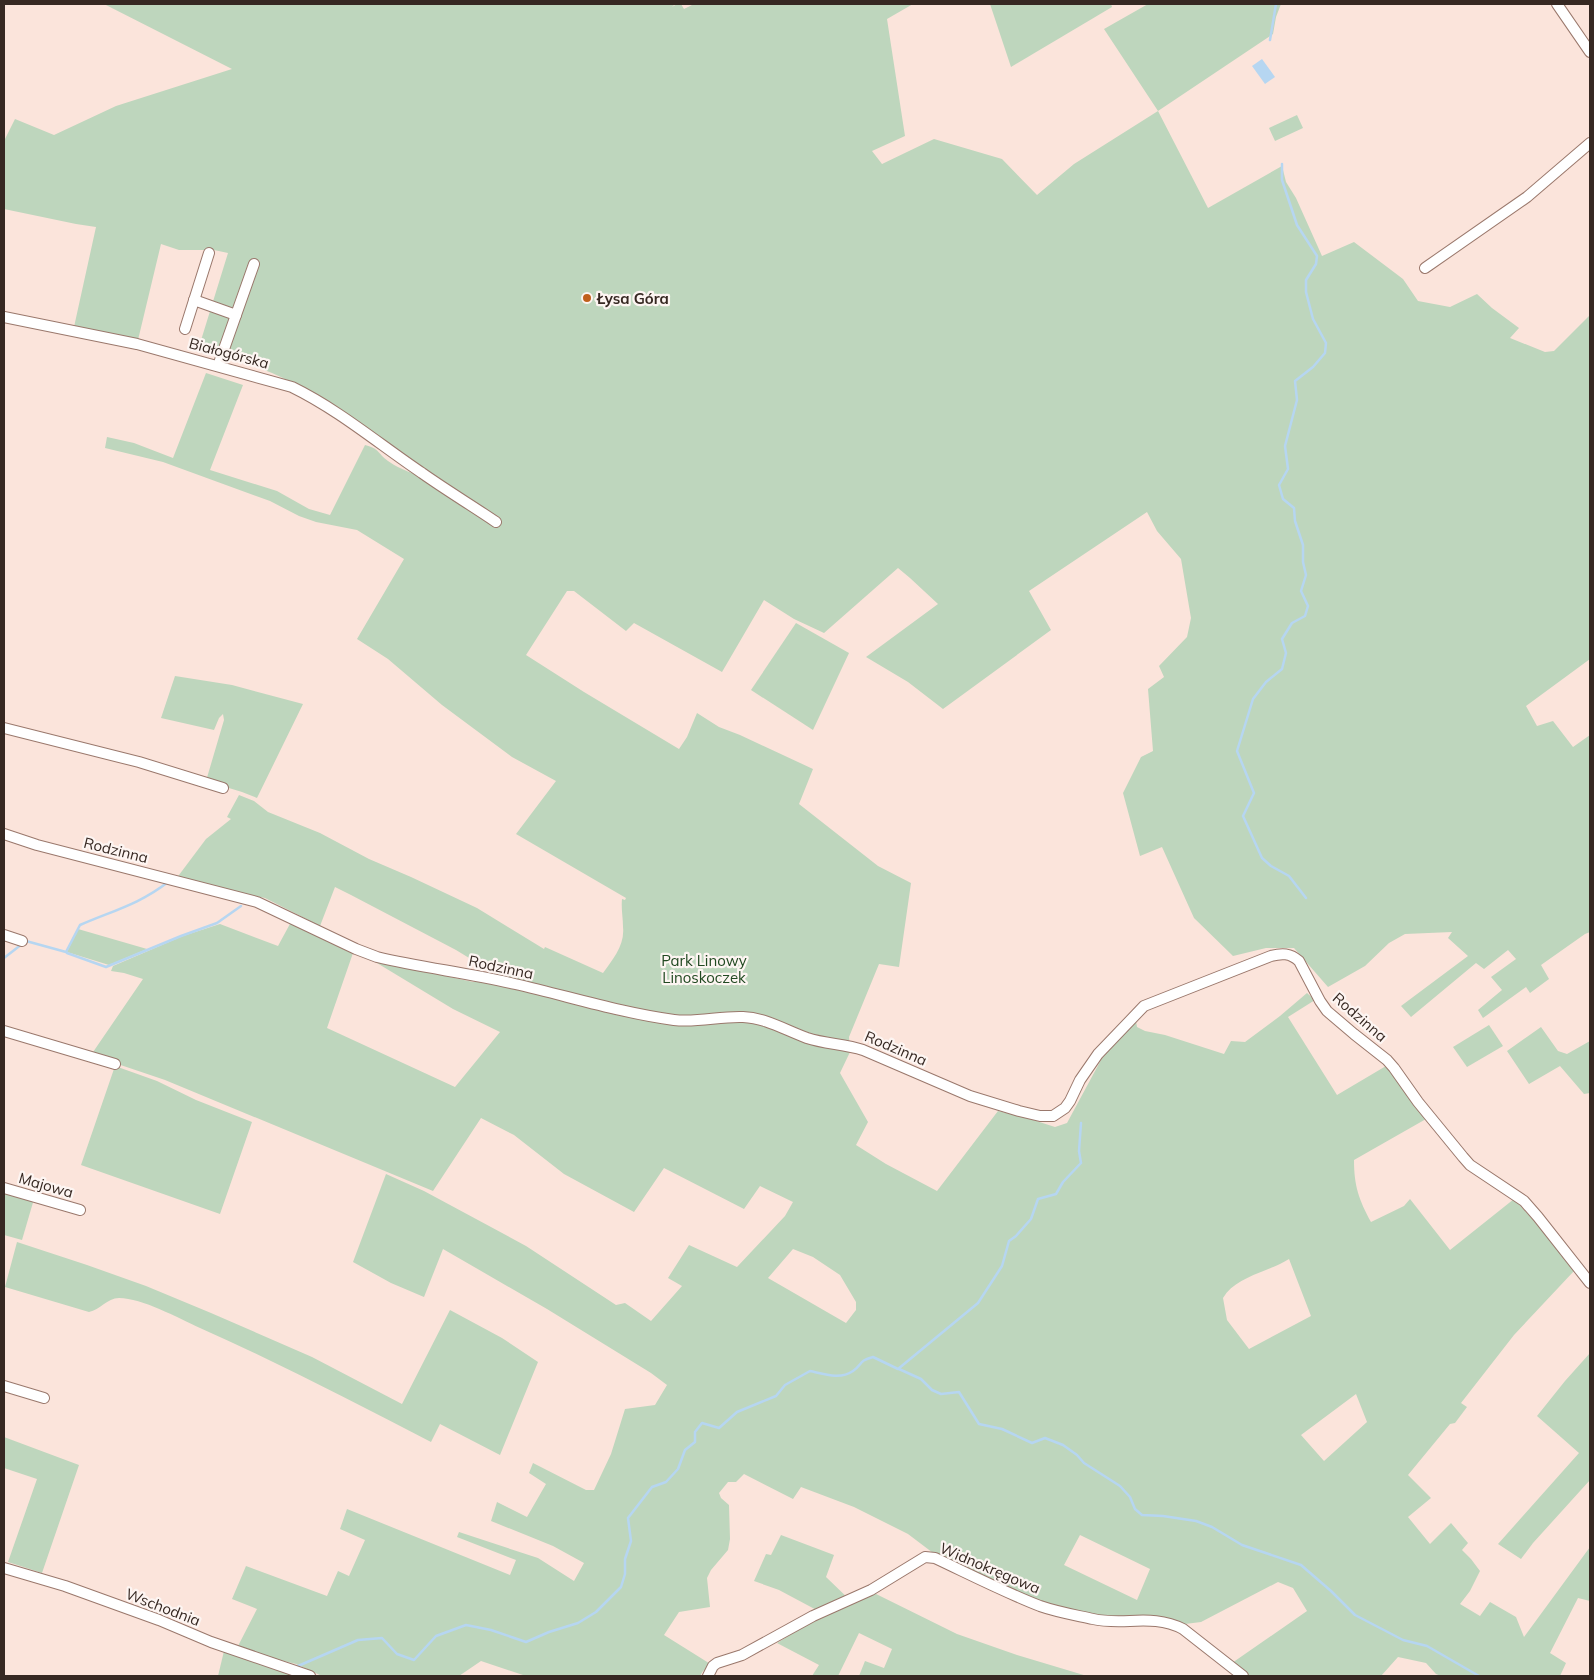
<svg xmlns="http://www.w3.org/2000/svg" width="1594" height="1680" font-family="Mulish,sans-serif">
<rect width="100%" height="100%" fill="#fbe4db"/>
<g fill="#bed6bd" fill-rule="evenodd">
<path d="M104,4h571l-3,3 5,-3h4l3,5 10,-5h219l-26,15 18,117 -33,15 10,13 52,-25 68,20 35,36 37,-31 84,-53 -54,-82 44,-25h133l-5,13 -3,17 -115,77 50,97 74,-42 4,16 10,16 26,58 32,-14 49,37 15,22 32,6 27,-13 15,14 27,20 -9,10 35,14 9,-1 36,-36v344l-64,47 11,20 16,-5 20,26 17,-12v197l-5,2 -44,31 8,14 -19,14 -4,-6 -43,31 -5,-8 24,-20 -11,-13 25,-18 -8,-9 -24,19 -8,-6 -65,54 -10,-11 67,-50 -20,-18 4,-6 -47,2 -16,9 -24,23 -37,21 -34,-39h-28l-33,8 -39,-38 -32,-71 -22,9 -17,-63 18,-36 12,-6 -5,-62 16,-12 -5,-11 28,-29 4,-19 -10,-59 -24,-28 -10,-19 -118,79 22,39 -108,79 -35,-27 -42,-25 72,-53 -28,-26 -12,-10 -74,65 -30,-14 -30,-19 -42,72 -88,-49 -8,8 -52,-40h-7l-41,64 58,37 95,57 8,-12 10,-24 22,14 21,8 73,34 -14,35 79,62 33,17 -12,84 -20,-3 -30,73 1,15 -10,21 28,49 -12,23 30,19 51,27 61,-80 29,7 28,9 12,-4 41,-76 28,-26 1,6 8,4 20,4 59,19 7,-13 14,1 35,-26 27,-23 8,7 -27,17 49,78 49,-29 5,4 35,49 -72,41c0,26 5,40 17,62l33,-16 6,-7 40,51 64,-51 35,38 25,34 -60,64 -53,68 6,4 -12,16 -5,1 -42,51 23,23 -23,19 22,27 21,-21 17,20 -6,7 9,9 9,12 -10,20 -10,13 20,12 10,-14 26,15 8,20 66,-90v54l-12,-3 -28,55 16,10 -6,13h-119l-5,-2 -10,-11 -28,-6 -17,19h-131l-18,-13 75,-52 -14,-23 -15,-6 -77,40 -24,3 -74,-7 -57,-13 -101,-43 -37,-28 -54,-27 -53,-20 -8,12 -49,-25 -8,8h-8l-9,11 2,5 8,7 1,34 -2,11 -17,20 -4,8 3,29 -31,5 -15,23 48,30 -9,6 -3,5h-174l-45,-15 -22,15h-137l-26,-12 -32,-8 -26,-10 19,-37 -25,-10 14,-33 81,30 11,-25 11,5 16,-36 -25,-11 7,-20 163,66 6,-15 -59,-23 2,-5 79,26 36,23 10,-18 -31,-17 -62,-25 6,-19 30,15 19,-33 -17,-11 4,-10 53,27h8l17,-36 14,-45 30,-4 12,-20 -16,-12 -104,-64 -104,-60 -19,48 -33,-14 -38,-21 33,-88 38,17 102,55 90,59 9,-2 26,18 31,-35 -14,-8 21,-33 48,22 48,-51 8,-14 -33,-16 -16,23 -80,-41 -30,44 -70,-38 -50,-39 -33,-17 -48,73 -268,-111 -74,-25 52,-76 -19,-6 -13,-2 2,-5 70,-30 37,-12 58,22 13,-24 62,31 -26,75 128,59 45,-55 -47,-23 -81,-49 101,22h11l18,-4 -46,-28 -105,-55 -16,-8 -15,39 -55,-28 -89,-19 30,-40 25,-20 -4,-2 12,-22 15,6 14,11 52,21 49,26 42,18 66,31 67,41 1,-2 58,26c10,-14 22,-28 20,-46 0,-10 -2,-18 -1,-28l3,1 1,-2 -110,-64 40,-53 -44,-24 -70,-52 -54,-46 -31,-20 47,-80 -47,-29 -41,-8 -17,-6 -29,-15 -107,-39 -58,-14 2,-11 27,6 39,15 33,-85 37,12 -33,85 67,21 32,18 21,6 35,-70c15,4 12,8 23,16 8,6 17,9 26,13l3,-8c-45,-35 -92,-70 -145,-93 -24,-10 -49,-15 -74,-23l30,-97 -14,-3h-35l-18,-6 -23,96 -64,-13 22,-100 -20,-3 -72,-15v-68l11,-22 39,16 62,-29 116,-37zM793,1249l20,8 27,18 16,27v8l-10,13 -78,-45zM1289,1259l22,57 -62,33 -22,-29 -4,-22c13,-22 46,-26 66,-39zM1356,1394l11,28 -43,39 -23,-26zM1080,1535l70,34 -13,31 -73,-35z"/>
<polygon points="990,4 1111,4 1112,7 1011,67"/>
<polygon points="1297,115 1303,128 1275,141 1269,128"/>
<polygon points="796,623 849,653 813,730 751,690"/>
<polygon points="175,676 232,685 303,704 257,798 242,792 206,781 224,720 223,714 219,718 214,730 161,718"/>
<polygon points="78,929 147,949 109,965 67,952"/>
<polygon points="1489,1025 1503,1046 1467,1067 1453,1047"/>
<polygon points="1541,1027 1558,1051 1567,1054 1590,1041 1590,1093 1584,1094 1560,1066 1529,1084 1507,1051"/>
<polygon points="115,1066 157,1081 196,1100 252,1122 220,1214 81,1165"/>
<polygon points="4,1191 34,1199 22,1240 4,1235"/>
<path d="M17,1242l70,23 59,21 65,27 101,44 90,47 48,-94 52,28 36,24 -38,93 -60,-31 -9,18c-76,-39 -152,-79 -231,-114 -22,-10 -58,-30 -81,-30 -12,0 -19,12 -30,14l-84,-25z"/>
<polygon points="1590,1353 1590,1480 1533,1543 1521,1559 1498,1544 1579,1453 1537,1416 1565,1381"/>
<polygon points="4,1437 79,1465 42,1573 8,1562 37,1479 4,1468"/>
<polygon points="781,1535 834,1555 826,1577 853,1603 870,1591 957,1634 1017,1655 1087,1676 859,1676 865,1661 884,1668 892,1649 859,1633 838,1676 812,1676 819,1665 777,1643 824,1614 779,1590 754,1581 766,1554 771,1555"/>
<polygon points="224,1651 291,1673 290,1676 218,1676"/>
</g>
<polygon fill="#b6d6f1" points="1262,59 1275,77 1265,84 1252,66"/>
<g fill="none" stroke-linecap="round" stroke-linejoin="round">
<g stroke="#b6d6f1" stroke-width="2.5">
<polyline points="1270,40 1276,4"/>
<polyline points="1282,164 1282,180 1297,225 1317,256 1316,264 1306,280 1306,292 1313,319 1326,343 1325,353 1313,367 1295,381 1297,400 1285,446 1288,469 1279,485 1283,499 1294,508 1295,521 1303,545 1303,562 1306,575 1301,591 1308,606 1305,616 1292,623 1282,639 1286,653 1282,669 1266,682 1253,699 1237,751 1254,793 1243,816 1262,858 1271,866 1289,876 1306,898"/>
<path d="M26,941l40,11 14,-27c32,-14 60,-21 88,-43"/>
<polyline points="67,953 106,967 181,936 217,923 241,906"/>
<polyline points="4,958 22,944"/>
<polyline points="899,1369 921,1379 932,1390 941,1394 959,1392 979,1424 1002,1429 1032,1443 1045,1438 1063,1445 1077,1455 1084,1463 1120,1486 1130,1497 1135,1509 1142,1515 1163,1516 1196,1521 1212,1527 1242,1545 1301,1565 1331,1591 1355,1615 1403,1640 1427,1646 1479,1676"/>
<path d="M298,1666l60,-26 24,-2 15,16 17,6 22,-24 30,-11 25,5 35,12 23,-10 29,-9 18,-11 25,-25 4,-13v-15l6,-18 -3,-23 24,-31 14,-5 12,-13 7,-19 10,-8v-10l7,-9 17,5 18,-16 39,-16 9,-11 25,-14c14,3 30,9 43,0 10,-7 5,-10 20,-14l25,12 80,-66 24,-37 7,-25 7,-5 15,-17 7,-20 18,-5 7,-12 18,-19 -2,-12 2,-28"/>
</g>
<defs>
<g id="minor">
<polyline points="1557,4 1590,52"/>
<polyline points="1425,268 1527,197 1590,143"/>
<polyline points="194,300 236,315"/>
<path d="M4,317l133,27 155,43c47,23 87,57 130,86 24,17 49,32 74,49"/>
<polyline points="185,329 209,253"/>
<polyline points="218,366 254,264"/>
<polyline points="4,728 139,762 223,788"/>
<path d="M4,834l33,11 220,57 99,47 21,8c46,11 92,16 138,27 53,12 106,29 159,36 23,3 46,-4 69,-3 23,1 42,13 64,21 18,6 38,6 56,12l107,46 49,15 21,5h13l12,-8 5,-7 10,-21 18,-26 46,-48 127,-50c11,-3 19,-3 28,5l21,40 7,10 27,23 33,26 7,8 24,34 45,55 7,8 54,36 14,16 52,66"/>
<polyline points="4,935 22,941"/>
<polyline points="4,1031 115,1064"/>
<polyline points="4,1188 80,1210"/>
<polyline points="4,1386 44,1398"/>
<polyline points="4,1568 65,1586 159,1620 211,1642 310,1676"/>
<path d="M708,1676l5,-10 4,-3 25,-8 71,-39 58,-26 54,-33 10,1c34,16 69,34 105,48 17,6 35,9 53,13 31,7 59,-6 90,10l60,47"/>
</g>
</defs>
<use href="#minor" stroke="#9a786c" stroke-width="12"/>
<use href="#minor" stroke="#fff" stroke-width="10"/>
</g>
<circle fill="#c0601c" stroke="#fdf5f2" stroke-width="2" cx="587" cy="298" r="5"/>
<g text-anchor="middle" dominant-baseline="central" stroke-width="4.5" stroke-linejoin="round" paint-order="stroke">
<g font-size="15" font-weight="bold" fill="#362822" stroke="#fdf5f2" text-anchor="start">
<text x="597" y="298">Łysa Góra</text>
</g>
<g font-size="15" fill="#362822" stroke="#fdf5f2">
<text transform="translate(229 353) rotate(15)">Białogórska</text>
<text transform="translate(116 850) rotate(14)">Rodzinna</text>
<text transform="translate(501 967) rotate(12)">Rodzinna</text>
<text transform="translate(1360 1017) rotate(41)">Rodzinna</text>
<text transform="translate(896 1048) rotate(23)">Rodzinna</text>
<text transform="translate(46 1185) rotate(16)">Majowa</text>
<text transform="translate(990 1568) rotate(23)">Widnokręgowa</text>
<text transform="translate(163 1607) rotate(21)">Wschodnia</text>
</g>
<g font-size="15" fill="#214921" stroke="#fdf5f2">
<text x="704" y="960">Park Linowy<tspan x="704" dy="17">Linoskoczek</tspan></text>
</g>
</g>
<rect width="1594" height="1680" fill="none" stroke="#362822" stroke-width="10"/>
</svg>
